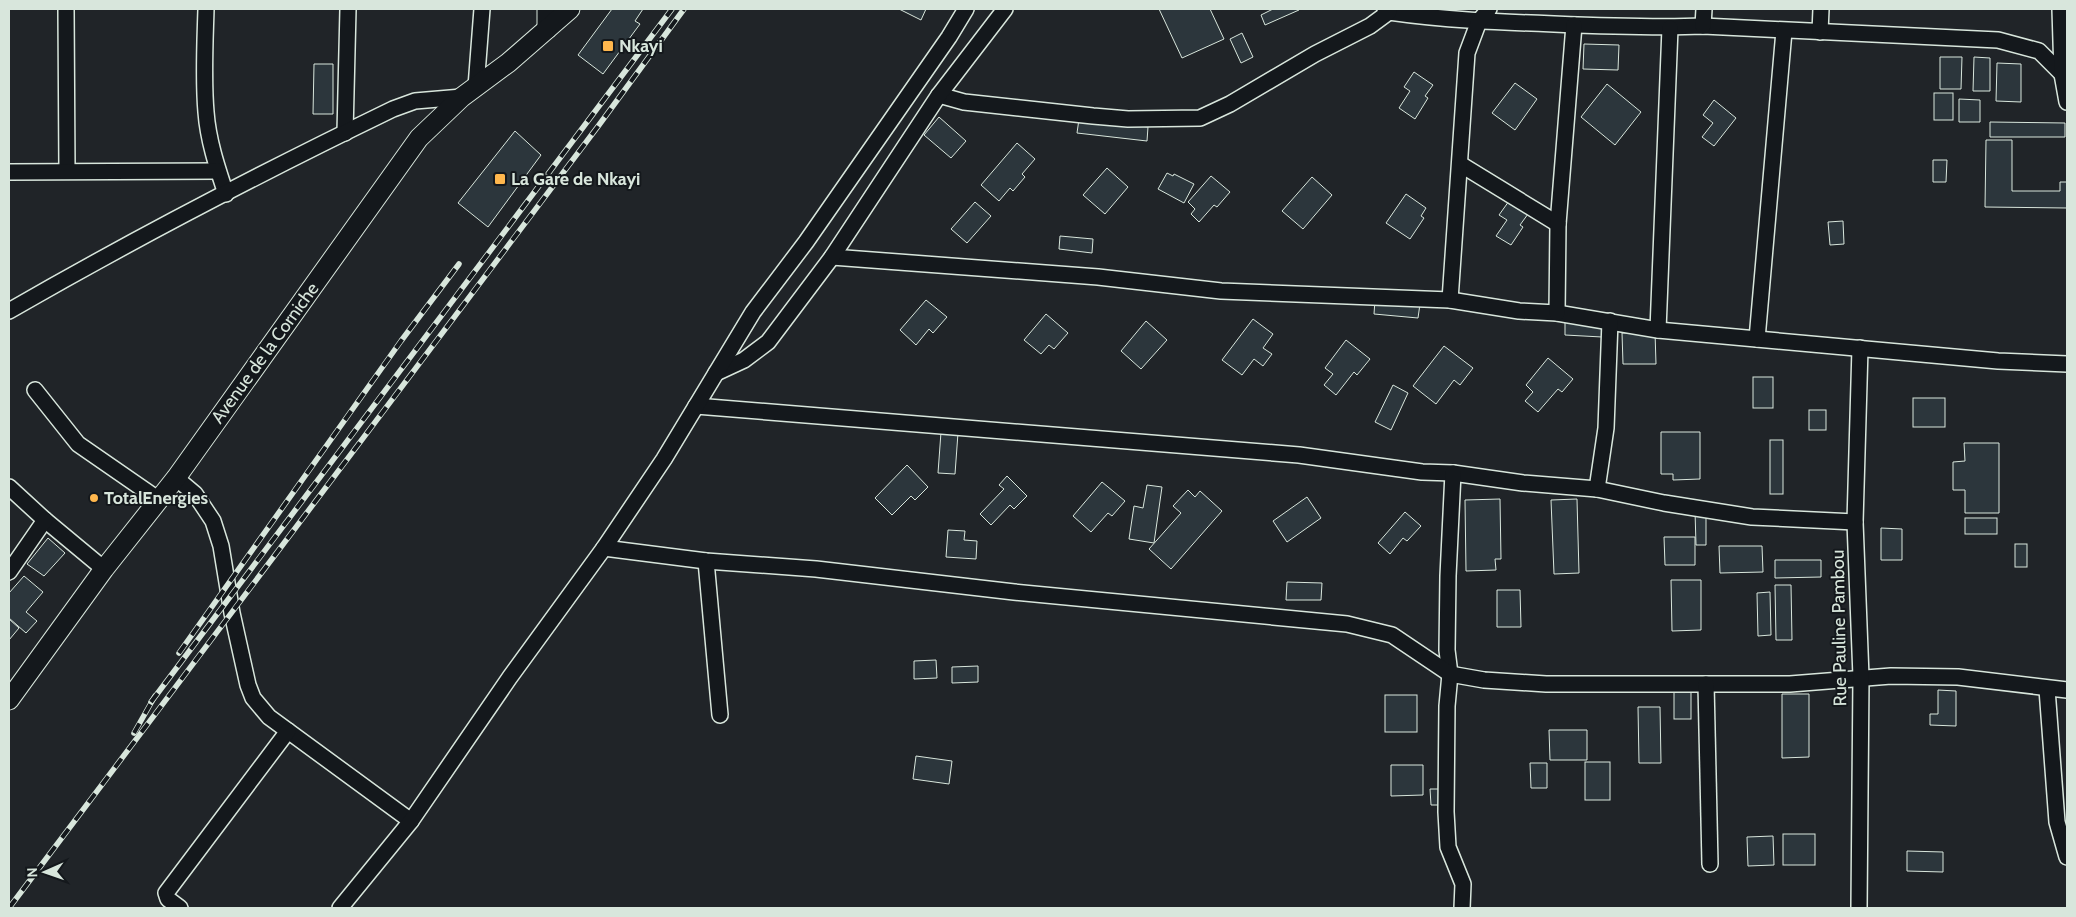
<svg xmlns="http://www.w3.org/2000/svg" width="2076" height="917" font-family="Cabin,sans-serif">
<rect width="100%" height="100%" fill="#14181c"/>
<rect fill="#202428" stroke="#939e99" x="9" y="9" width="2058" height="899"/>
<g fill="#2c363c" stroke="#d8e6dc">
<polygon points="612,9 643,9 635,21 640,24 603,74 578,55"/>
<polygon points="899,9 926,9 921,20"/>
<polygon points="1159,9 1210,9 1224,39 1182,58"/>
<polygon points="1273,9 1298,9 1299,10 1265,25 1261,15"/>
<polygon points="1242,33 1253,57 1241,63 1230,39"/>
<polygon points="1584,44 1619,45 1618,70 1583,69"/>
<polygon points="1940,57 1962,57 1961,89 1940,89"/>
<polygon points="1974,57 1990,58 1990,91 1973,91"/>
<polygon points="1997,63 2021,64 2021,102 1996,101"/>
<polygon points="314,64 333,64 333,114 313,114"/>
<polygon points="1414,72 1433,85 1425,96 1428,98 1415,119 1399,108 1410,91 1404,87"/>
<polygon points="1515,83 1537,99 1515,130 1492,113"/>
<polygon points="1607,84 1641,112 1615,145 1581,117"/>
<rect x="1934" y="93" width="19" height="27"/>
<polygon points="1959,99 1980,100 1980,122 1959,122"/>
<polygon points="1714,100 1736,118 1714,146 1702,137 1713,123 1703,115"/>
<polygon points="939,117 966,141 951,158 924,135"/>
<polygon points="1079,119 1148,127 1147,141 1077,133"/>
<polygon points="1990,122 2065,123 2065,137 1990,137"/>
<polygon points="515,131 541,155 488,227 458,203"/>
<polygon points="1986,140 2012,140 2012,191 2060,191 2060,182 2067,182 2067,208 1985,207"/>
<polygon points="1017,143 1035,159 1022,174 1025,177 1013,191 1010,188 999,201 981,185"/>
<polygon points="1933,160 1947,160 1946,182 1933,182"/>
<polygon points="1107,168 1128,187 1105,214 1083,195"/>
<polygon points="1167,173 1173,176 1174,174 1194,184 1184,203 1158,189"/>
<polygon points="1211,176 1230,192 1217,207 1214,205 1199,222 1191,214 1195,209 1188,202"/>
<polygon points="1312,177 1332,195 1303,229 1282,211"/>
<polygon points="1406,194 1426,208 1421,216 1424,218 1410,239 1386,223"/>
<polygon points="1509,201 1528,214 1520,225 1523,227 1511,245 1496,236 1507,220 1499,215"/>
<polygon points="975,202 991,216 967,243 951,229"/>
<polygon points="1843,221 1844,244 1830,245 1828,222"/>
<polygon points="1060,236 1093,239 1092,253 1059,249"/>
<polygon points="926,300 947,317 933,333 929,329 916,345 900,330"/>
<polygon points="1375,300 1420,304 1418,318 1374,314"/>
<polygon points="1046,314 1068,333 1054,349 1049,345 1041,354 1024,340"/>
<polygon points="1253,319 1273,334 1263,348 1272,354 1263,366 1254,359 1242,375 1222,360"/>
<polygon points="1565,320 1603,322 1602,337 1565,335"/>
<polygon points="1146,321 1167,340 1141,369 1121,351"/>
<polygon points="1655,332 1656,364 1623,364 1622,333"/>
<polygon points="1346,340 1370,359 1357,375 1354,372 1336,395 1324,385 1333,374 1325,368"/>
<polygon points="1444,346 1473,368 1460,385 1454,380 1436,404 1413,386"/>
<polygon points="1548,358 1573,379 1562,392 1558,389 1538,412 1525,401 1533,392 1526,385"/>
<rect x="1753" y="377" width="20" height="31"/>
<polygon points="1393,385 1408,393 1391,430 1375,422"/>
<rect x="1913" y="398" width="32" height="29"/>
<rect x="1809" y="410" width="17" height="20"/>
<polygon points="941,432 958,433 955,474 938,473"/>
<polygon points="1661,432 1700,432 1700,479 1673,480 1673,474 1661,474"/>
<rect x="1770" y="440" width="13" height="54"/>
<polygon points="1964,443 1999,443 1999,513 1965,513 1965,490 1953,490 1953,462 1965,461"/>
<polygon points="907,465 928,487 915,500 911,496 892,515 875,498"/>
<polygon points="1007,476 1027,496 1014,509 1010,505 991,525 980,514 1004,489 999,485"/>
<polygon points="1102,482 1125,501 1112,516 1108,513 1091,532 1073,516"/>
<polygon points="1147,485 1162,487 1154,543 1129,539 1134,506 1143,508"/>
<polygon points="1188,490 1195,497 1200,491 1222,511 1171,569 1149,549 1181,513 1173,506"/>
<polygon points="1307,497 1321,518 1287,542 1273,521"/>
<polygon points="1500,499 1501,559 1495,559 1496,570 1466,571 1465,500"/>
<polygon points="1577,499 1579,573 1554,574 1551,500"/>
<polygon points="1695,511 1706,511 1706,545 1696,545"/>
<polygon points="1405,512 1421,526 1407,541 1403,538 1390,554 1378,543"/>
<rect x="1965" y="518" width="32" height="16"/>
<polygon points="1881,528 1902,529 1902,560 1881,560"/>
<polygon points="948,530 965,531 964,540 977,541 976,559 946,557"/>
<polygon points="1664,537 1695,537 1695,565 1665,565"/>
<polygon points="48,538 65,553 44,576 27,564"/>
<rect x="2015" y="544" width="12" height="23"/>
<polygon points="1719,546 1762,546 1763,572 1720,573"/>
<polygon points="1775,560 1821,560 1821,577 1775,578"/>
<polygon points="24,576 43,592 26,612 37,621 26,633 9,618 9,593"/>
<polygon points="1671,580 1701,580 1701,630 1672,631"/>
<polygon points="1287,582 1322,583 1321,600 1286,600"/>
<polygon points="1775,585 1791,585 1792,640 1776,640"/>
<polygon points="1497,590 1520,590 1521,627 1497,627"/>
<polygon points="1770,592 1771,635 1758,636 1757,593"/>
<polygon points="9,619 19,628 9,640"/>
<polygon points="936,660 937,678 914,679 914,661"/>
<polygon points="978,666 978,682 952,683 952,667"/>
<rect x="1674" y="689" width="17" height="30"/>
<polygon points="1938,690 1956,691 1956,726 1930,725 1930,714 1938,714"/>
<polygon points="1782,694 1809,694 1809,757 1782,758"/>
<rect x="1385" y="695" width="32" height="37"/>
<polygon points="1638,707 1660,707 1661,763 1639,763"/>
<polygon points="1549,730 1587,730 1587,760 1550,760"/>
<polygon points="916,756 952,761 949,784 913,779"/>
<rect x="1585" y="762" width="25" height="38"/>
<polygon points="1530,763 1547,763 1547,788 1531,788"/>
<polygon points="1391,765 1423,765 1423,795 1391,796"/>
<polygon points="1430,789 1439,789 1439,805 1431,805"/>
<rect x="1783" y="834" width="32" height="31"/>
<polygon points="1773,836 1774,865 1748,866 1747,837"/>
<polygon points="1907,851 1943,852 1943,872 1907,871"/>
</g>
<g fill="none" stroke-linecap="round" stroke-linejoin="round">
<defs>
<g id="minor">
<polyline points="66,9 67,171"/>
<path d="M206,9c-1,34 -3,69 0,103 2,28 11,55 20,82"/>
<path d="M1385,9l4,3c55,8 109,10 165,12 49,2 99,4 149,2l295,14 41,11 23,23 5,2"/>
<polyline points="2060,9 2062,74 2067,102"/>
<polyline points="1703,26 1704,9"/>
<polyline points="1820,32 1821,9"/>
<polyline points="476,87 482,9"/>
<polyline points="939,95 964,102 1093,116 1128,119 1200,118 1230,104 1315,54 1370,26 1389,12"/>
<polyline points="345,133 348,9"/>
<polyline points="1460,164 1558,224"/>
<polyline points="9,172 218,171"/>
<polyline points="832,257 1098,277 1221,291 1450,300 1519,311 1557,313 1658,330 1998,361 2067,364"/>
<polyline points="1450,300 1467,53 1479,21 1489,9"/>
<path d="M9,311c125,-72 254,-139 384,-202l22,-8 47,-4"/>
<polyline points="1557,313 1558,224 1574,25"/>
<polyline points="1658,330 1670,28"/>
<polyline points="1757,339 1784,31"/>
<polyline points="716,373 744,360 768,342 832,257 939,95 1005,9"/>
<polyline points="35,390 78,444 159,500"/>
<polyline points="696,406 1299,455 1422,472 1453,473 1523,483 1597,489 1664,503 1752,517 1855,522"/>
<polyline points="1453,473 1448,576 1447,650 1450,674 1447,706 1446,812 1448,847 1463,884 1462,908"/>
<polyline points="176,478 195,494 213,521 221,546 232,613 248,685 253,698 269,717 411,821"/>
<polyline points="9,487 45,520 104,569"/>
<polyline points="1597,489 1606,428 1610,321"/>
<polyline points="604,548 706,561 816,569 1014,592 1347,624 1392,635 1450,674 1484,680 1546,684 1790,684 1891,676 1958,677 2067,690"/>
<polyline points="706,561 720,715"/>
<polyline points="9,572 45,520"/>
<polyline points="1706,684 1710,864"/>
<polyline points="2047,689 2057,822 2067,857"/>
<polyline points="180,908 168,899 166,893 288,731"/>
<polyline points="340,908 411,821 510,677 604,548 664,459 753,312 806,242 949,37 966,9"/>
<polyline points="1859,908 1861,677 1855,522 1860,348"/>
</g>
<g id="tertiary">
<polyline points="547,9 547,29"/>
<polyline points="9,700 104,569 176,478 419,138 462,97 508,63 570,9"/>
</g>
</defs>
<use href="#minor" stroke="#d8e6dc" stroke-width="18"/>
<use href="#tertiary" stroke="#d8e6dc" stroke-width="21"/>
<use href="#minor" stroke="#14181c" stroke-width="15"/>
<use href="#tertiary" stroke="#14181c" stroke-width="19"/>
<defs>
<g id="rail">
<polyline points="179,653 401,341 459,264"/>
<polyline points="151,702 672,9"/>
<polyline points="134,733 155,696"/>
<polyline points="9,908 599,125 684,9"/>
</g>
</defs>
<use href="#rail" stroke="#d8e6dc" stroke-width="5.5"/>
<use href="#rail" stroke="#14181c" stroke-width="4" stroke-dasharray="11" stroke-linecap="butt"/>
</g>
<g fill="#ffb74d" stroke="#14181c" stroke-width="2">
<rect x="602" y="40" width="12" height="12" rx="2.5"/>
<rect x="494" y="173" width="12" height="12" rx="2.5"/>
<circle cx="94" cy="498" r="5"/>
</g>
<g text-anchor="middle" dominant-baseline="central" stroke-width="4" stroke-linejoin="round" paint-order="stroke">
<g font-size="18" font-weight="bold" fill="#d8e6dc" stroke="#14181c" text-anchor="start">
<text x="619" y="46">Nkayi</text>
<text x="511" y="179">La Gare de Nkayi</text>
<text x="104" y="498">TotalEnergies</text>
</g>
<g font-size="18" fill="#d8e6dc" stroke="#14181c">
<text transform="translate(265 353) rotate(-54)">Avenue de la Corniche</text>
<text transform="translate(1839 628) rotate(-91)">Rue Pauline Pambou</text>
</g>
</g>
<rect width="2076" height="917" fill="none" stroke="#d8e6dc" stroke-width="20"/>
<g transform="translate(45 872) rotate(268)" stroke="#14181c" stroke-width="4" paint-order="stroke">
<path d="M0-4L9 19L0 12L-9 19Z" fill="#d8e6dc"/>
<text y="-8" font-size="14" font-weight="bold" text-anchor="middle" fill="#d8e6dc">N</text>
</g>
</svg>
